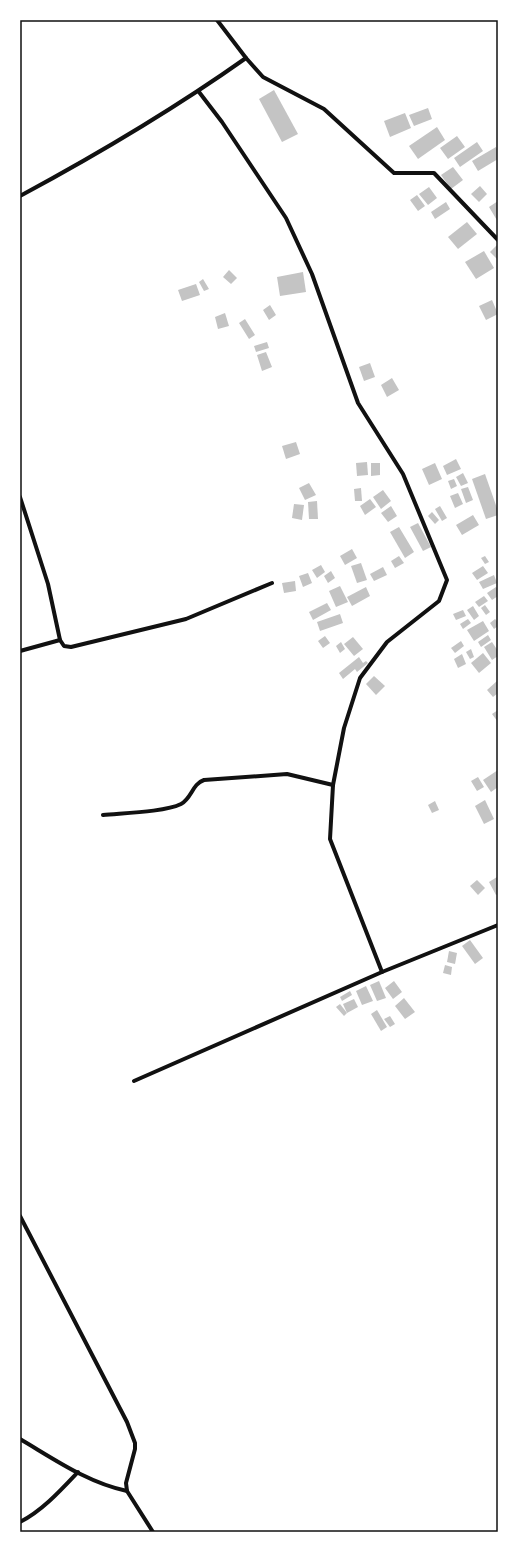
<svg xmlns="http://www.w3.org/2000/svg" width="518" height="1552" font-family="Karla,sans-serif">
<rect width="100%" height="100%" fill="#fff"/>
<g fill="#c4c4c4">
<polygon points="274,90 298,134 282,142 259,99"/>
<polygon points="428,108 432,119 414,126 409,115"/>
<polygon points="405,113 411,128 390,137 384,121"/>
<polygon points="437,127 445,140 418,159 409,146"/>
<polygon points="457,136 465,147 448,159 440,148"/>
<polygon points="477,142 483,151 460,167 454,158"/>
<polygon points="496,147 498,151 498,159 478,171 472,161"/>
<polygon points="453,167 463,180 451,189 441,175"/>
<polygon points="480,186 487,194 479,202 471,194"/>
<polygon points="429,187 437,198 428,205 419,194"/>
<polygon points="417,195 425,206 418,211 410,200"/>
<polygon points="498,201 498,222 489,207"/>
<polygon points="446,202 450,209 435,219 431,212"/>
<polygon points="467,222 477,234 458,249 448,237"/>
<polygon points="498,244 498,260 490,252"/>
<polygon points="484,251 494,268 476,279 465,262"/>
<polygon points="229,270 237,278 231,284 223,277"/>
<polygon points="303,272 306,292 280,296 277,277"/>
<polygon points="203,279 209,289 204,291 199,282"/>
<polygon points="196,284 200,295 182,301 178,290"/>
<polygon points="492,300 498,314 486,320 479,306"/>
<polygon points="270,305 276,315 269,320 263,310"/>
<polygon points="225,313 229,326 218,329 215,317"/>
<polygon points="245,319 255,335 249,339 239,323"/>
<polygon points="267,342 269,348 256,352 254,346"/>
<polygon points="266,352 272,367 262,371 257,355"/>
<polygon points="370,363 375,377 364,381 359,367"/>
<polygon points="392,378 399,390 387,397 381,385"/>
<polygon points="296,442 300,454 286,459 282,446"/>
<polygon points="456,459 461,469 447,475 443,466"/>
<polygon points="367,462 368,475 357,476 356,463"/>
<polygon points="371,463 380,463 380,475 371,476"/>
<polygon points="435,463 442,479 429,485 422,469"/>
<polygon points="463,473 468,483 461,486 456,477"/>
<polygon points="485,474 498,511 498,515 486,519 472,479"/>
<polygon points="454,479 457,486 451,489 448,481"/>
<polygon points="309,483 316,495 305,500 299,488"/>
<polygon points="468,487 473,500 466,503 461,489"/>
<polygon points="361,488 362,501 355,501 354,489"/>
<polygon points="383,490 391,501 381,509 373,497"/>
<polygon points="458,493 463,504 455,508 450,496"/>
<polygon points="370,499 376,507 365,515 360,506"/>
<polygon points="317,501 318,519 309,519 308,502"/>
<polygon points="294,504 304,505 302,520 292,518"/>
<polygon points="391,506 397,516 388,522 381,513"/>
<polygon points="440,506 447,518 442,521 435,509"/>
<polygon points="432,512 439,520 435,524 428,516"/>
<polygon points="473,515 479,525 462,535 456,525"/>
<polygon points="418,523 431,547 423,551 410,527"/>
<polygon points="399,527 414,552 405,558 390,532"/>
<polygon points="352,549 357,558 345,565 340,556"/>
<polygon points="399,556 404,563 395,568 391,561"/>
<polygon points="485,556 489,562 485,564 481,558"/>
<polygon points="361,563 367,580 357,583 351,566"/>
<polygon points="321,565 325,572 317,578 312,570"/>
<polygon points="483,566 488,573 477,580 472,573"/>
<polygon points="383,567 387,575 374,581 370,574"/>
<polygon points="331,571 335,578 328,583 324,576"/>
<polygon points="308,573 312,583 303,587 299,576"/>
<polygon points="494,575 497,583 483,589 479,582"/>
<polygon points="295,581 296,591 284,593 282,583"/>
<polygon points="340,586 348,602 336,607 329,591"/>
<polygon points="366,587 370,596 352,606 347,597"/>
<polygon points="496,587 498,589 498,596 492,600 487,593"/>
<polygon points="484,596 488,601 479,607 475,602"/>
<polygon points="327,603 331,610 313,620 309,612"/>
<polygon points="485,605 490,612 486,615 481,608"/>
<polygon points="473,606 479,616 474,620 467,610"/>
<polygon points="463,610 466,616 456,620 453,614"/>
<polygon points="340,614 343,623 320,631 317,622"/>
<polygon points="468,619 471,623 463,629 460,624"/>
<polygon points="495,619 498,622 498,626 494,629 490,623"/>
<polygon points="483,621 489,631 474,641 467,630"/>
<polygon points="488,635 491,640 481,647 478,642"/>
<polygon points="325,636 330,643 323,648 318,641"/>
<polygon points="353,637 363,649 354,656 344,644"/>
<polygon points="461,641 464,646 455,653 451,648"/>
<polygon points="341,642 345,649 340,653 336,646"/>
<polygon points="492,642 498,651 498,656 492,660 484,647"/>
<polygon points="471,649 474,657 470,659 466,652"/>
<polygon points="483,653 491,663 479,673 471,663"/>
<polygon points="462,654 466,664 458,668 454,659"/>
<polygon points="359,657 363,663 366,661 368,663 357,672 355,669 343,679 339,673"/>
<polygon points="374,676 385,686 376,695 366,684"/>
<polygon points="497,681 498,693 493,697 487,690"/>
<polygon points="498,710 498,722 492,714"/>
<polygon points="498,770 498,787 491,792 483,780"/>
<polygon points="478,777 484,787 477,791 471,781"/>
<polygon points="485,800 494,819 484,824 475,806"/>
<polygon points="435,801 439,810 432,813 428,805"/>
<polygon points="497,877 498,894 496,895 489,882"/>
<polygon points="477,880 485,888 478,895 470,886"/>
<polygon points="470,940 483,958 475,964 462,946"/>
<polygon points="449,951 457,953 455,964 447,962"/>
<polygon points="445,965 452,967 451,975 443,973"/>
<polygon points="379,981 386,998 377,1001 370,985"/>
<polygon points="394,981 402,992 393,999 385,988"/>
<polygon points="366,986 373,1001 362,1005 356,991"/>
<polygon points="350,991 352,995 342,1001 340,997"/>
<polygon points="404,998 415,1012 405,1019 395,1006"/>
<polygon points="354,999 358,1007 347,1013 343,1004"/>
<polygon points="340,1004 347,1013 344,1016 336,1007"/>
<polygon points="377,1010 387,1027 381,1031 371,1014"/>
<polygon points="390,1016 395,1024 390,1027 384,1019"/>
</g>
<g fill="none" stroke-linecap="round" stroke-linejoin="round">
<g stroke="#111" stroke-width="4">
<polyline points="217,20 246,58 263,77 324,109 394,173 434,173 498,240"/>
<polyline points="199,92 222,122 286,218 312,274 358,403 403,474 447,580 439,601 387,642 360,678 344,728 333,785 330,839 382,972"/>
<path d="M20,196c78,-42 154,-87 226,-138"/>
<polyline points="20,497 48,584 60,640 64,646 71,647 186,619 272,583"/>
<polyline points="20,651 60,640"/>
<path d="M103,815c20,-2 62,-3 78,-11 11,-6 11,-20 23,-24l83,-6 46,11"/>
<polyline points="134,1081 382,972 498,925"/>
<polyline points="20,1216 127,1422 135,1443 135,1449 126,1483 127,1491 153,1532"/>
<path d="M20,1439c34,20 68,44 107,52"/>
<path d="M20,1522c22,-11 41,-32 58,-50"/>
</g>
</g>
<rect width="518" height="1552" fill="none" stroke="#ffffff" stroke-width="42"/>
<rect x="21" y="21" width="476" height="1510" fill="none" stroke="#111" stroke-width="1.5"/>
</svg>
